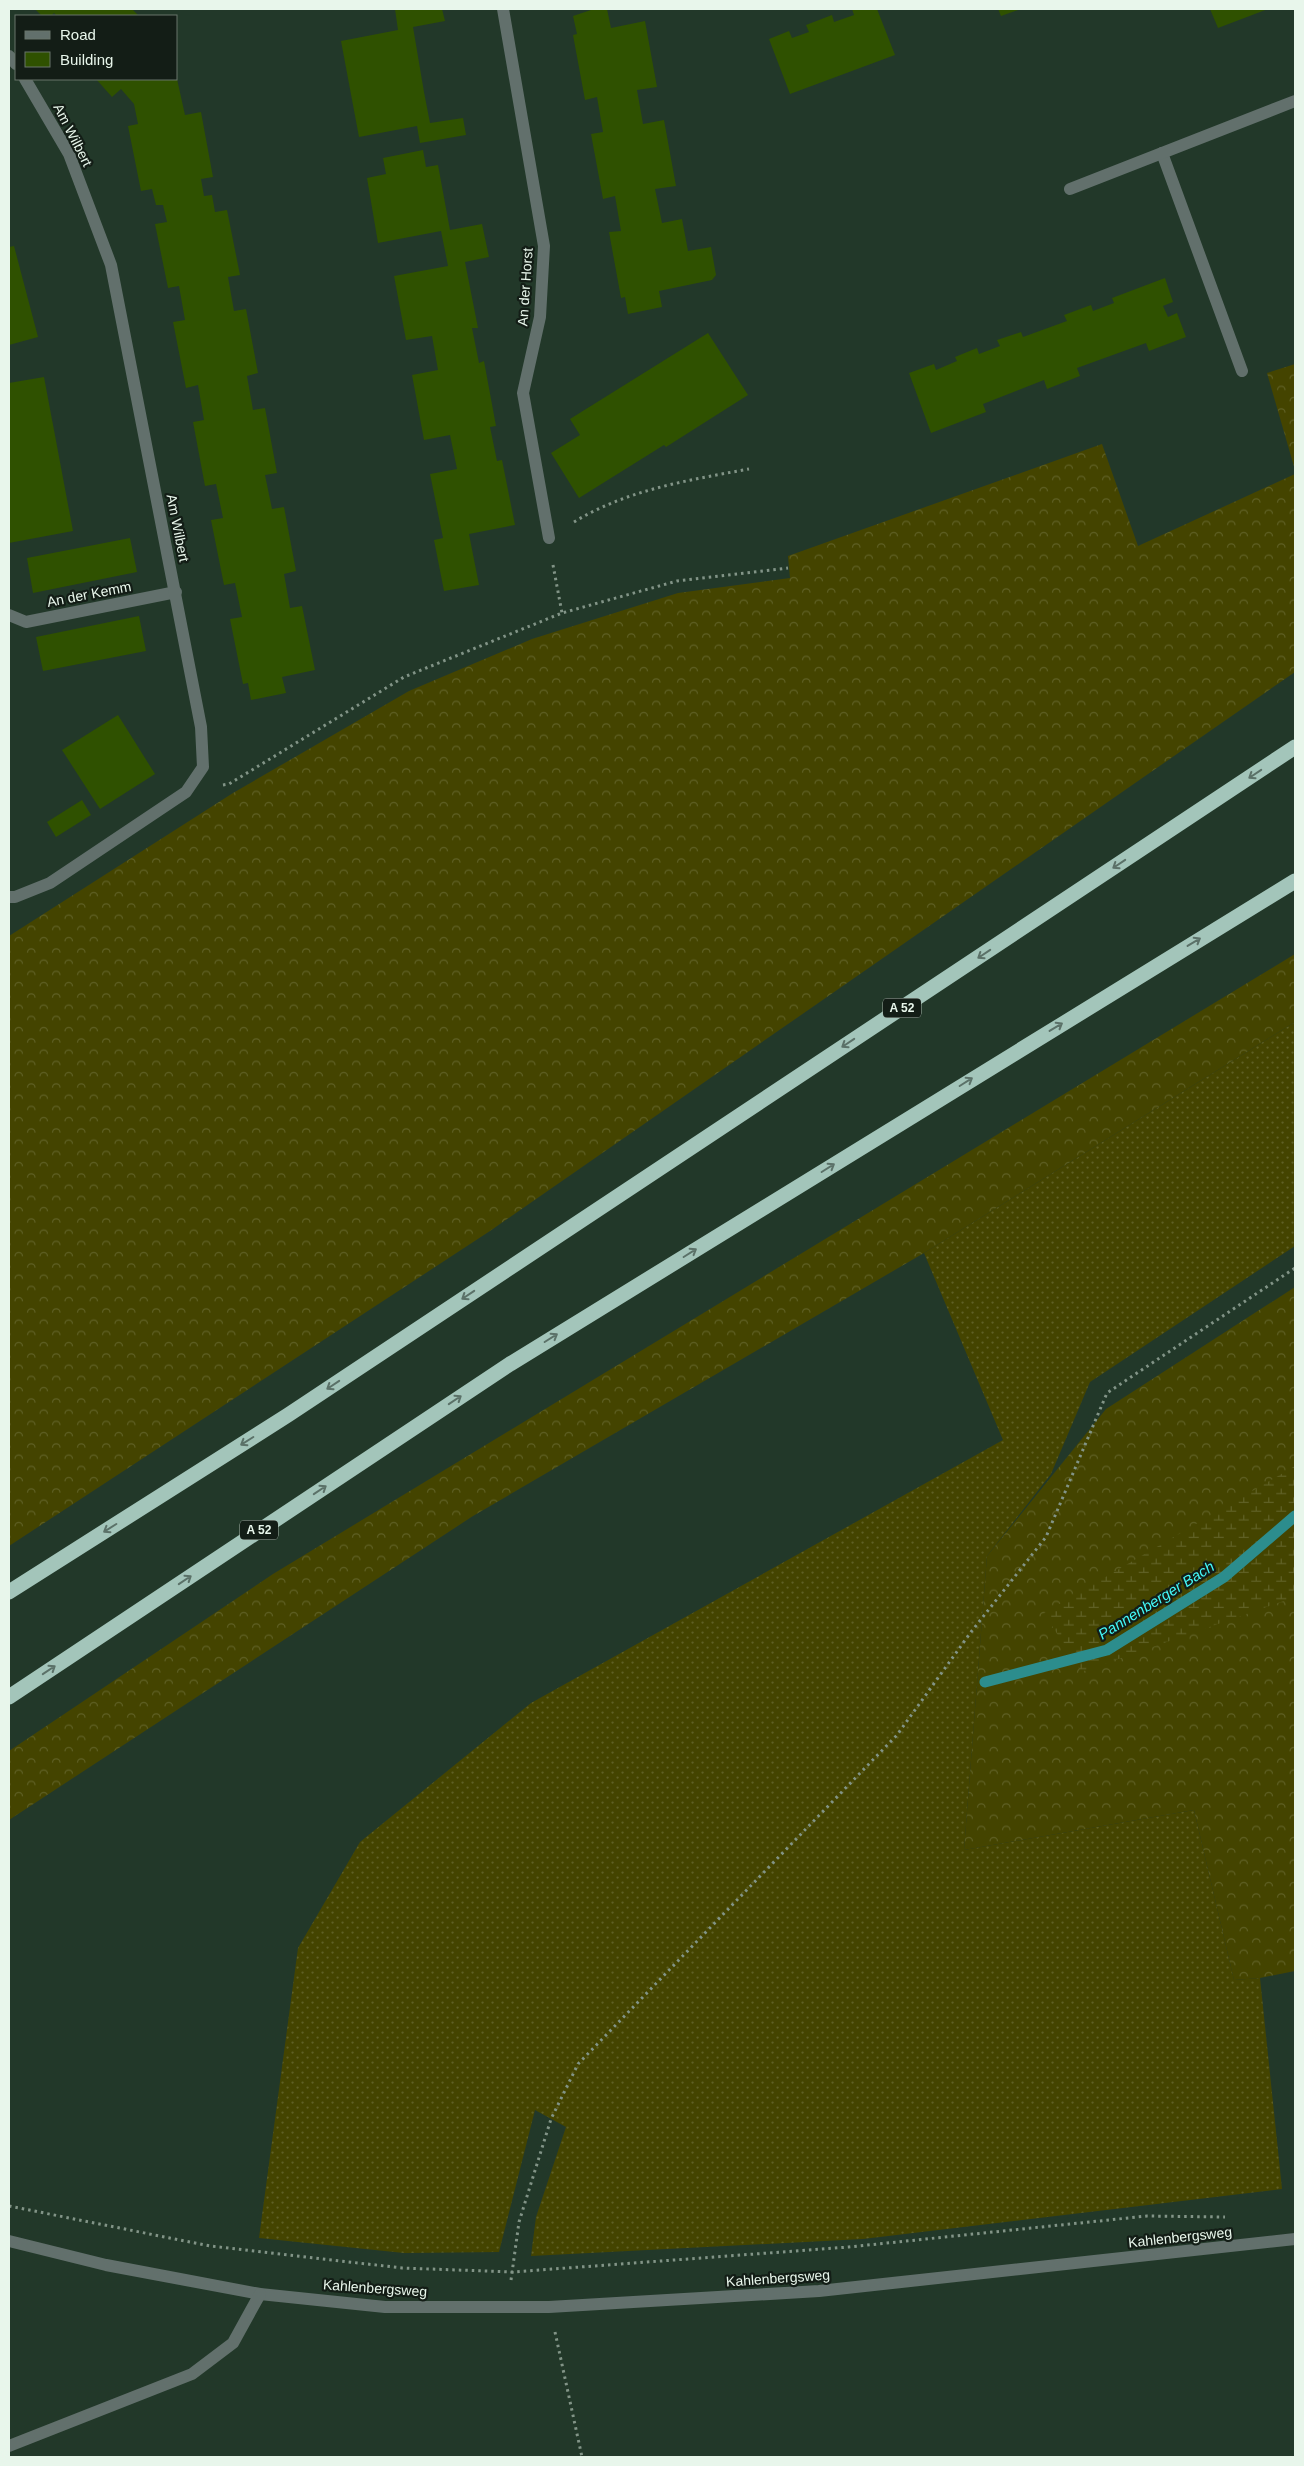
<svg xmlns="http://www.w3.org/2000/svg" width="1304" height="2466" font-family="Helvetica,sans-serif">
<defs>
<pattern id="grass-dots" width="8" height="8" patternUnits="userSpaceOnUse" patternTransform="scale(1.25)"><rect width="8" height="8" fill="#440"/><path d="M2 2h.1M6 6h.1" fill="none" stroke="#5f6025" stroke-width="1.8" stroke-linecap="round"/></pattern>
<pattern id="forest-crowns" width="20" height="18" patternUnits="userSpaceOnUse" patternTransform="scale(1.25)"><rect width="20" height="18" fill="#440"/><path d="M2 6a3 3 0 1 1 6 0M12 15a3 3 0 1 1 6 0" fill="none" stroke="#5f6025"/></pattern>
<pattern id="wetland-marsh" width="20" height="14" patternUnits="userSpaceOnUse" patternTransform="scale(1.25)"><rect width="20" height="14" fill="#440"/><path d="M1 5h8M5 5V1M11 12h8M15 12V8" fill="none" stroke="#5f6025"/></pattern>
</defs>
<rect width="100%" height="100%" fill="#223829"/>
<polygon fill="url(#grass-dots)" points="1295,1022 1295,1246 1090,1382 1051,1474 987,1556 964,1850 1194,1810 1234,1980 1260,1978 1282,2189 863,2239 531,2256 536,2217 566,2127 535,2110 499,2252 404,2253 259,2238 298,1948 360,1842 531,1703 1003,1440 924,1253"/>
<g fill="url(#forest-crowns)">
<polygon points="1295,364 1295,470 1267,373"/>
<polygon points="1102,444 1138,546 1295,474 1295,672 490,1231 9,1546 9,936 233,793 409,691 532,639 678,593 790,578 788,556"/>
<polygon points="1295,954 1295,1022 924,1253 473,1516 9,1820 9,1751 273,1574"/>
<polygon points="1295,1287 1295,1971 1260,1978 1234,1980 1194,1810 964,1850 987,1556 1106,1409"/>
</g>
<polygon fill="url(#wetland-marsh)" points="1295,1466 1295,1597 1081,1672 1044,1613"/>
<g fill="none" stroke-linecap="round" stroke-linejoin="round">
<polyline stroke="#2c8d8d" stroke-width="11" points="985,1682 1107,1650 1224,1577 1295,1516"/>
</g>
<g fill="#2f5100">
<polygon points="35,9 132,9 139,16 57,16 54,13 51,16 42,16"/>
<polygon points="395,9 442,9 445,21 413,27 424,92 430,123 463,118 466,135 420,143 417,126 359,137 341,41 398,30"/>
<polygon points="594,9 607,9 611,28 645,21 657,87 637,90 643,124 664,120 676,186 655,189 662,223 682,219 688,251 711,247 716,275 712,280 659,291 662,307 628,314 625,297 621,298 609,232 621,231 615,196 603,199 591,134 603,132 597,97 585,100 573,35 577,34 573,16"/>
<polygon points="852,9 877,9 895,55 790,94 769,39 789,31 792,38 809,32 806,25 832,15 834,22 854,15"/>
<polygon points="998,9 1021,9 1001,16"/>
<polygon points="1210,9 1268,9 1218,28"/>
<polygon points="96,79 177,79 185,115 201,112 213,177 201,179 204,196 212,195 215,212 227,210 240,275 228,277 234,311 246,309 258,373 247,376 253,410 265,408 277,473 265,475 272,509 284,507 296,571 284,574 290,608 302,606 315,670 282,677 286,693 251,700 248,683 243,684 230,619 242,617 235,583 224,585 211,520 223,518 216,484 205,486 193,422 204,420 198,385 186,388 173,322 185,320 179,286 168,288 155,224 167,222 163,205 156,205 152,189 141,191 128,126 138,124 134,104 121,89 112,97"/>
<polygon points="423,150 426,167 438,165 450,230 482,224 489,257 465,262 478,328 472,328 479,363 484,361 496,426 490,427 497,461 502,460 515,525 469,534 479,585 444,591 434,540 443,538 430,474 457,469 450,435 424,440 412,375 438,370 432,336 406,340 394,276 448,266 441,231 378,243 367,178 386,174 383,158"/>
<polygon points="14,246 38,337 9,345 9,247"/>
<polygon points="1165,278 1173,302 1163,306 1168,317 1177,313 1186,337 1149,351 1146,343 1077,368 1080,376 1047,389 1044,380 983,404 986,412 931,433 909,373 934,364 936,370 957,361 955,357 977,348 979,354 1000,346 997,340 1021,332 1023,337 1067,321 1064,315 1091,305 1093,311 1114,303 1112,298"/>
<polygon points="708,333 748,395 666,447 664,445 579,498 551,453 580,435 570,419"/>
<polygon points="44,377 73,531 9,543 9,383"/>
<polygon points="130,538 137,572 33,593 27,558"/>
<polygon points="139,616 146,651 43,671 36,637"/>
<polygon points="118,715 155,774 100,809 62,750"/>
<polygon points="82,800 91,815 56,837 47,822"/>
</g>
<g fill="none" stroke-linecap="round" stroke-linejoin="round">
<g stroke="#829487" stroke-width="3" stroke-dasharray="2.5 4" stroke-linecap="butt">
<path d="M574,522c52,-32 115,-42 175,-53"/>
<polyline points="553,565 562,613"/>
<polyline points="223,785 229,784 404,677 562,613 677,581 788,568"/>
<polyline points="9,2206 210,2246 402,2268 513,2272 849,2247 1147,2216 1225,2217"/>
<polyline points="511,2280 519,2222 551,2119 578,2064 897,1735 971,1632 1046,1537 1107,1393 1295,1268"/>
<polyline points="555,2332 582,2457"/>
</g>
<g stroke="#62706c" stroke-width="12">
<polyline points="503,9 544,246 540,317 523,393 549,538"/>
<polyline points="9,56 16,64"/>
<polyline points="1162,153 1242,371"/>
<polyline points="1070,189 1295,101"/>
<polyline points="9,615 26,622 176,592"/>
<polyline points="9,897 15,897 50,883 186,792 203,767 201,727 111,265 69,154 25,79"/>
<polyline points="9,2241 106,2265 260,2294 385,2307 549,2307 819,2291 1295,2239"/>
<polyline points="9,2446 192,2374 233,2343 260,2294"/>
</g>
<g stroke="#a3c5ba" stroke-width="15">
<polyline points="9,1592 288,1415 1295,747"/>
<polyline points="9,1697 510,1364 1295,881"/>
</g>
</g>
<defs><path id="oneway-shaft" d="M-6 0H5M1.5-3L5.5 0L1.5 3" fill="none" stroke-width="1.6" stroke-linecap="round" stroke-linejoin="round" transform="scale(1.25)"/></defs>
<g stroke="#5b7168">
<use href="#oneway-shaft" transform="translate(1255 774) rotate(146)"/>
<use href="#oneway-shaft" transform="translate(1119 864) rotate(146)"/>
<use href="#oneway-shaft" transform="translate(1194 942) rotate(-31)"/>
<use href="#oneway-shaft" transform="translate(984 954) rotate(146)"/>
<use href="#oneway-shaft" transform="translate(1056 1027) rotate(-31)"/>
<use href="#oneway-shaft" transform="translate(848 1043) rotate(146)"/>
<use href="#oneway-shaft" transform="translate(966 1082) rotate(-32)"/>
<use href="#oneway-shaft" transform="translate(828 1168) rotate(-32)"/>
<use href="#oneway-shaft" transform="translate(690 1253) rotate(-32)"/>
<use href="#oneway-shaft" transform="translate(468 1295) rotate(146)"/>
<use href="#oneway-shaft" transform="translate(551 1338) rotate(-32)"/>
<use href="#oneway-shaft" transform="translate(333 1385) rotate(146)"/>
<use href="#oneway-shaft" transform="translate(455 1400) rotate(-34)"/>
<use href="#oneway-shaft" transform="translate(247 1441) rotate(148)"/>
<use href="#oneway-shaft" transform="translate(320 1490) rotate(-34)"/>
<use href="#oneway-shaft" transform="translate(110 1528) rotate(148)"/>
<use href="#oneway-shaft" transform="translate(185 1580) rotate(-34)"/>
<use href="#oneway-shaft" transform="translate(49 1670) rotate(-34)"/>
</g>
<g text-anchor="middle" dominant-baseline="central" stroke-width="4.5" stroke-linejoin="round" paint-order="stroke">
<g fill="#131d16" stroke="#a8b5ab" stroke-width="1">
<rect x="883" y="998.5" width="38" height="19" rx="4"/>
<rect x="240" y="1520.5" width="38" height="19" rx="4"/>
</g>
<g font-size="12" font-weight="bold" fill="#e8f6eb">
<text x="902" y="1008">A 52</text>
<text x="259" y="1530">A 52</text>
</g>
<g font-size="14" fill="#e8f6eb" stroke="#131d16">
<text transform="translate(73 135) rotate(63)">Am Wilbert</text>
<text transform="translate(525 287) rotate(-86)">An der Horst</text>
<text transform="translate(178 528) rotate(79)">Am Wilbert</text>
<text transform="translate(89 594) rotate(-11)">An der Kemm</text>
<text transform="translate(1180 2237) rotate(-6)">Kahlenbergsweg</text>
<text transform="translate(778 2278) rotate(-4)">Kahlenbergsweg</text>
<text transform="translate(375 2288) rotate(4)">Kahlenbergsweg</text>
</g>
<g font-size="15" font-style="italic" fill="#44f8f9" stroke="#131d16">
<text transform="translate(1156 1600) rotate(-32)">Pannenberger Bach</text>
</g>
</g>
<rect width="1304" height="2466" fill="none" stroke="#e8f6eb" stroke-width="20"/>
<rect x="15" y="15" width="162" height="65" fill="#131d16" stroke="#68746b"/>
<rect x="25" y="31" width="25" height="8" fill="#62706c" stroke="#68746b"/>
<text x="60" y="40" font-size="15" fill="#e8f6eb">Road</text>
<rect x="25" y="52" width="25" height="15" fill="#2f5100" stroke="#68746b"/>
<text x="60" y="65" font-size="15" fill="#e8f6eb">Building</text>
</svg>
